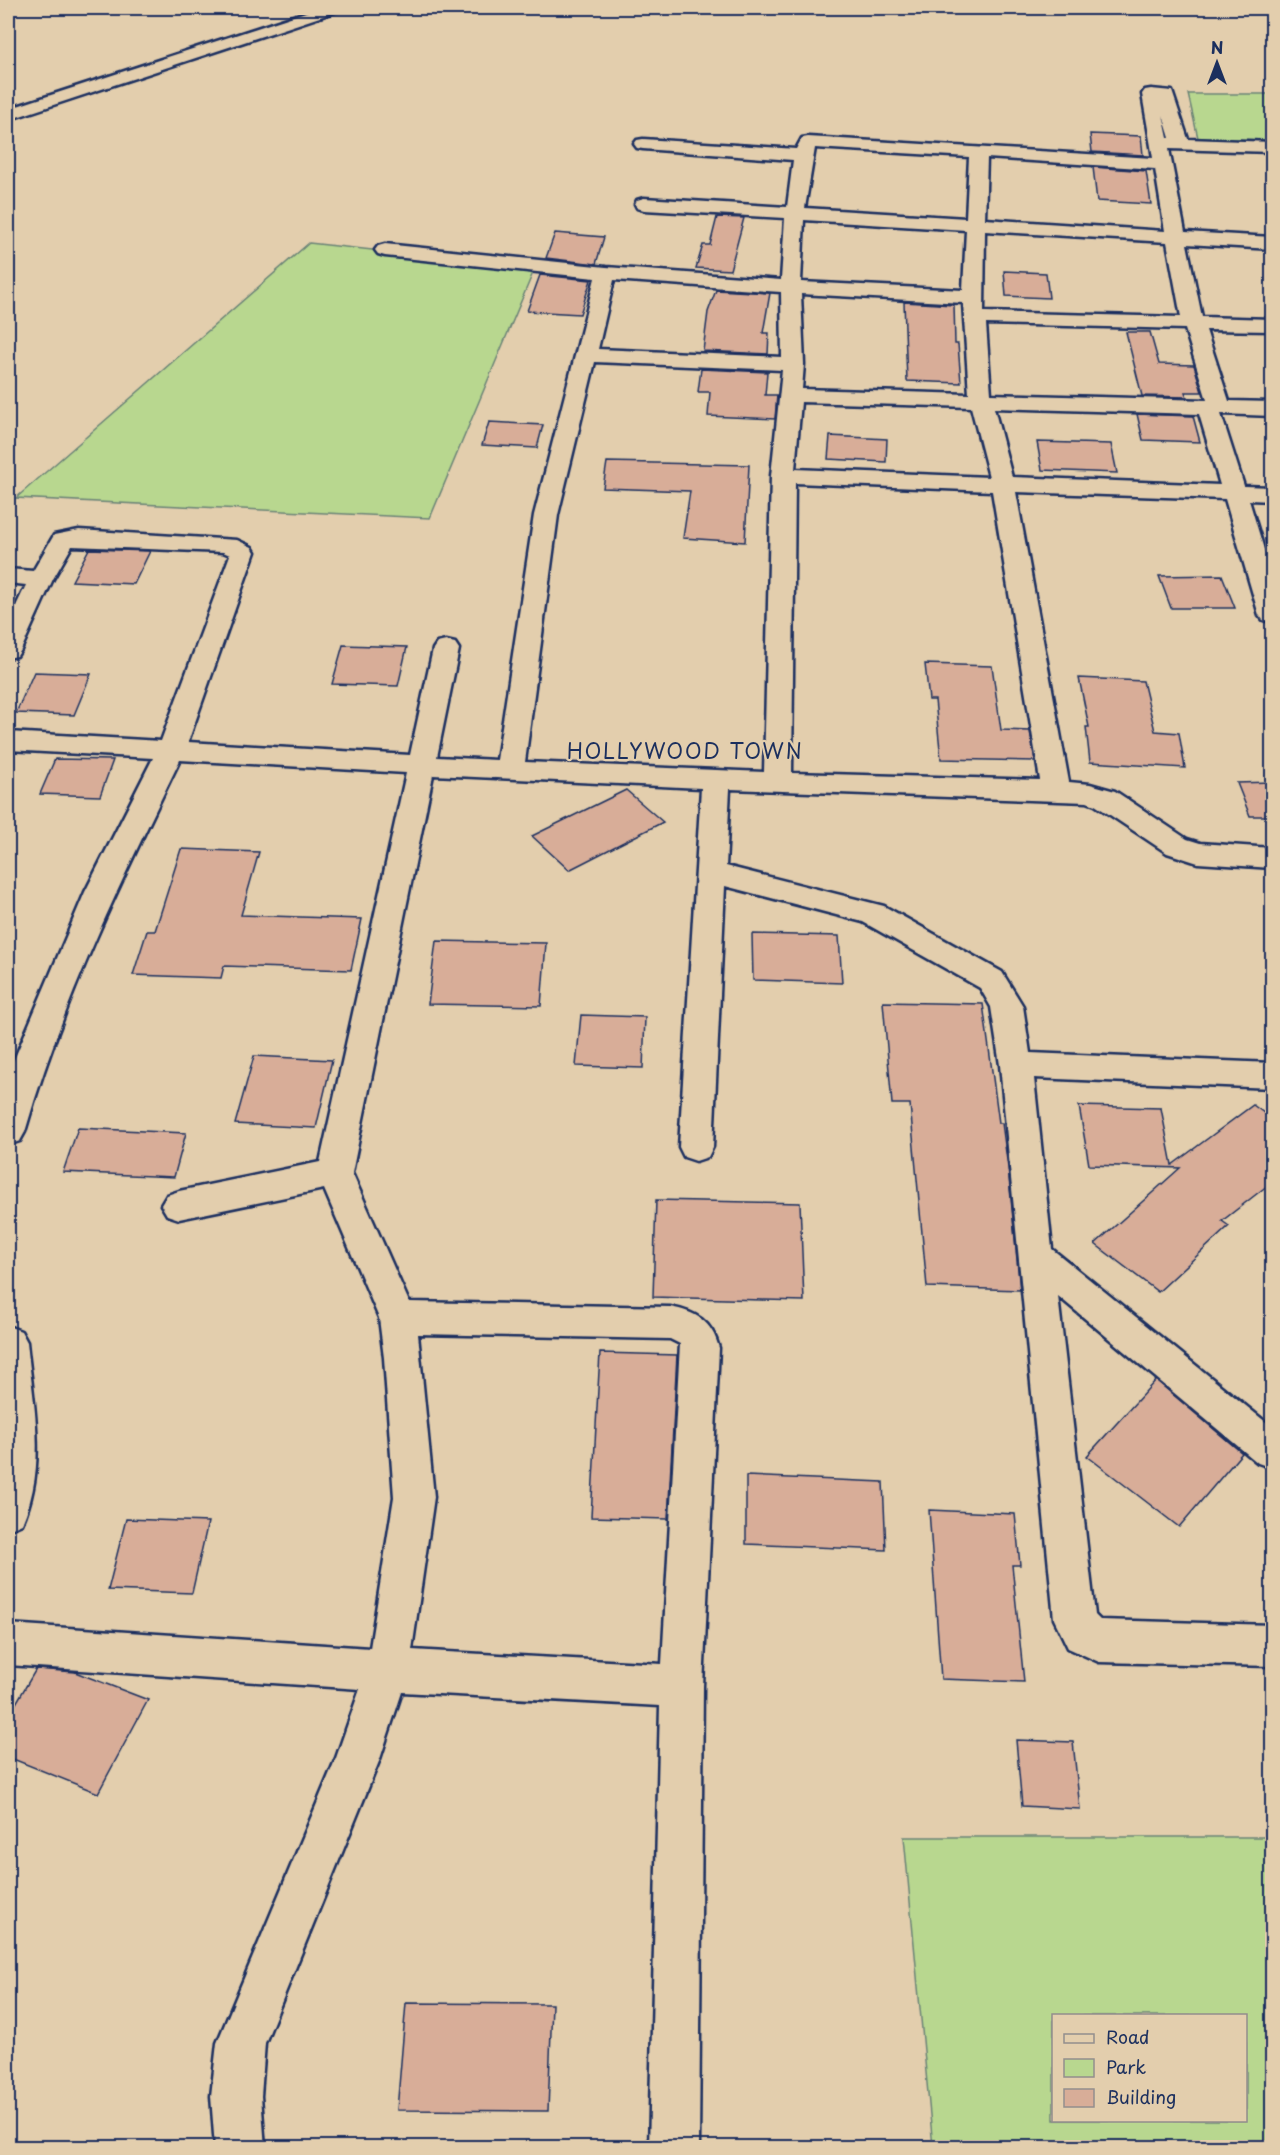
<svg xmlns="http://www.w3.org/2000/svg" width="1280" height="2155" font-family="'Playpen Sans',sans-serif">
<rect width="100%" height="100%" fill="#e3cead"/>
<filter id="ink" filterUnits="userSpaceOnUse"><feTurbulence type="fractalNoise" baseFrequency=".0167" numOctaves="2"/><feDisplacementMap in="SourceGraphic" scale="12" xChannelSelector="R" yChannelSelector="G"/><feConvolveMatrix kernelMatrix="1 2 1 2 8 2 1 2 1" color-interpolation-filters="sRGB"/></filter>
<g filter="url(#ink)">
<g fill="#b8d78f" stroke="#6a8376" stroke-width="1.5" fill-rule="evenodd">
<polygon points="1188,94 1272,94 1272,140 1198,138"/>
<polygon points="309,243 535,268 430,518 16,498"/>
<path d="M904,1837h368v310h-339zM1054,2016h192v104h-192z"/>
</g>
<g fill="#d8ad98" stroke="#1b2f5e" stroke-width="1.5">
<polygon points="1090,134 1141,136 1143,155 1092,152"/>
<polygon points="1093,167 1146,171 1151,204 1097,201"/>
<polygon points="717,217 744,218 730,270 696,268 703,245 710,245"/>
<polygon points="555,233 604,237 596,264 546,258"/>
<polygon points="1004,271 1046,273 1049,298 1006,296"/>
<polygon points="540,275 591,280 580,314 527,311"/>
<polygon points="716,290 770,293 763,333 769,333 768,354 703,351 708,312"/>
<polygon points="904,302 954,305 955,344 958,344 961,383 907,381"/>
<polygon points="1126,332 1150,332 1159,364 1194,365 1202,392 1185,392 1187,397 1142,396"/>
<polygon points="701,369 767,372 765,395 777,395 775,419 708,416 710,392 698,392"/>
<polygon points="1137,414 1193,416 1200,442 1143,440"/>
<polygon points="489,422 543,425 537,448 482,445"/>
<polygon points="830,436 887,439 886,462 828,459"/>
<polygon points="1037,442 1111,444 1117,473 1042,470"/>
<polygon points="607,462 749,465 745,542 683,538 690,491 603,488"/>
<polygon points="89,549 150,551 134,584 72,581"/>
<polygon points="1222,575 1235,608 1171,608 1159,576"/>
<polygon points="343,645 407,647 398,686 332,684"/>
<polygon points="925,664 992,666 1001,730 1030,731 1035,761 941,759 935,700 929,700"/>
<polygon points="34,672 91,674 74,715 16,713"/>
<polygon points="1079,678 1143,681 1155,731 1179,733 1185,768 1090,762 1086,727 1089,727"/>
<polygon points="55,759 113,760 100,796 40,794"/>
<polygon points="1272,782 1272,816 1250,816 1237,783"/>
<polygon points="626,790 663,822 569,870 532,836"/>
<polygon points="181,849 259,852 241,915 362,919 351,970 224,966 221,978 133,975 147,931 155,931"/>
<polygon points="752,934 839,936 842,983 753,980"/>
<polygon points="436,941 546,943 541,1006 428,1004"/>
<polygon points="883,1002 983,1004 999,1123 1002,1123 1008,1168 1020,1290 927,1287 910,1104 892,1104"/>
<polygon points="581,1015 645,1017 643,1068 576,1066"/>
<polygon points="254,1056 332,1060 316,1128 235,1124"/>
<polygon points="1253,1105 1272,1119 1272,1182 1222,1221 1229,1226 1158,1292 1095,1244 1180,1168 1089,1165 1079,1106 1161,1108 1172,1165"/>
<polygon points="78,1128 186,1133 174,1177 63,1172"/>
<polygon points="656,1200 800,1203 804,1301 653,1297"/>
<polygon points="600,1353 677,1355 668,1519 591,1517"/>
<polygon points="1156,1380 1242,1453 1179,1527 1087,1456"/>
<polygon points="746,1476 883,1482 886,1550 746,1544"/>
<polygon points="929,1510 1015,1514 1020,1565 1012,1565 1024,1682 941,1679"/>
<polygon points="126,1519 208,1522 192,1593 108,1590"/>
<polygon points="36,1669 75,1672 148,1700 98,1793 8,1757 8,1717"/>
<polygon points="1016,1740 1073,1742 1080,1809 1022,1806"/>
<polygon points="406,2003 552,2004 548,2111 397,2110"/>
</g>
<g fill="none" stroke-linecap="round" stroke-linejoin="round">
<defs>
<g id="minor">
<polygon points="318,8 340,8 338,11 8,120 8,109"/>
<path d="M1151,89l21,2 16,48 84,3v10l-103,-3 16,83 87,5v12l-85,-5 15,73 70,2v12l-66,-1 23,71 43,1v14l-51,-2 23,72 28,1v14l-23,-1 23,76v47l-9,-3 -4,-5 -34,-116 -209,-7 53,290 21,2 25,7 72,48 13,4 72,5v20l-74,-5 -31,-10 -72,-48 -8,-3 -357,-13 -4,77 158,40 118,66 21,34 7,47 242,10v25l-238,-10 18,171 220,178v41l-14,-5 -200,-167 37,319 5,5 172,5v41l-173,-4 -31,-14 -14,-29 -54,-554 -9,-58 -11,-19 -117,-66 -138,-36 -12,261 -5,10 -12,4 -12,-4 -5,-10 22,-359 -268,-13 -81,398 57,129 261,5c26,5 42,14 49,41l-16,338 -4,462h-50l11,-442 -258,-14 -22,67 -115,284 -4,53 4,52h-50l-4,-52 6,-53 119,-285 24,-69 -352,-24v-41l362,24 24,-151 -10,-139 -5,-40 -55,-129 -145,30 -12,-4 -6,-10 6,-10 12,-4 141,-29 86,-389 -226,-13c-59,121 -118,242 -155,372l-5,9 -12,4v-68l3,-10 74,-175 68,-134 -145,-8v-18l153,9 69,-186 -7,-3 -151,-6 -19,33 -32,71 -4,6 -9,2v-35l18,-38 -18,-2v-14l25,2 21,-36 25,-5 158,10 15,7 3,5 -67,190 222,13 23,-106 4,-6 9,-2 9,2 4,6 -22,108 60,3 37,-245 61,-237 -210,-22 -7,-2 -3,-4 3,-4 7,-2 221,23 175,13 4,-62 -141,-8 -7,-2 -2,-4 2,-4 7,-2 143,9 6,-47 -150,-11 -6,-1 -3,-4 3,-4 6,-1 153,10 6,-11 6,-1 345,21 -11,-64 3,-4zM1163,115l7,23h-2zM815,148l154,9 -3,61 -161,-10zM987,158l168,11 10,62 -180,-12zM804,220l162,10 -3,60 -162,-8zM985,231l182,11 14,75 -197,-5zM614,280l167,12 1,65 -184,-8zM801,294l162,9 6,91 -167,-5 2,-25zM986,324l199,5 22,71 -216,-6zM595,362l187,8 -11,106 -7,296 -239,-10 33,-247zM801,402l170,5 18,70 -194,-8zM994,408l205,6 21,71 -208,-8zM795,483l197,8 48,289 -248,-7zM418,1334l252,5 10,5 -18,320 -250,-14 22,-153z"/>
<path d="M8,1326l13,5 6,11c6,62 21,123 -5,182l-14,6z"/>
</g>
</defs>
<use href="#minor" stroke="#1b2f5e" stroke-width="5"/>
<use href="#minor" fill="#e3cead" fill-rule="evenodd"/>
</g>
</g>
<g text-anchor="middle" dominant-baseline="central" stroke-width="4.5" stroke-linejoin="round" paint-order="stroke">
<g font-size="21" letter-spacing="1.5" fill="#1b2f5e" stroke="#e3cead">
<text x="685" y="750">HOLLYWOOD TOWN</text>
</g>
</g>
<rect width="1280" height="2155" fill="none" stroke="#e3cead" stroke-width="30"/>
<rect x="15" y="15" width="1250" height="2125" fill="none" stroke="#1b2f5e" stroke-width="2" filter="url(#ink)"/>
<rect x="1052" y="2014" width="195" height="108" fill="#e3cead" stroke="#938e8d" stroke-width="1.5"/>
<rect x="1064" y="2034" width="30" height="9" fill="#e3cead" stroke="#938e8d" stroke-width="1.5"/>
<text x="1106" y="2044" font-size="18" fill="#1b2f5e">Road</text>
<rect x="1064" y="2059" width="30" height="18" fill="#b8d78f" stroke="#938e8d" stroke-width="1.5"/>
<text x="1106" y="2074" font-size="18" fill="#1b2f5e">Park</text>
<rect x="1064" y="2089" width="30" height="18" fill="#d8ad98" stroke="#938e8d" stroke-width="1.5"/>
<text x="1106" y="2104" font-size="18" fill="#1b2f5e">Building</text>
<g transform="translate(1217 63)" stroke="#e3cead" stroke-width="4.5" paint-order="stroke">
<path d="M0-4.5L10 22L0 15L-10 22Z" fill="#1b2f5e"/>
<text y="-9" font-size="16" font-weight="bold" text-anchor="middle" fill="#1b2f5e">N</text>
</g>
</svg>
